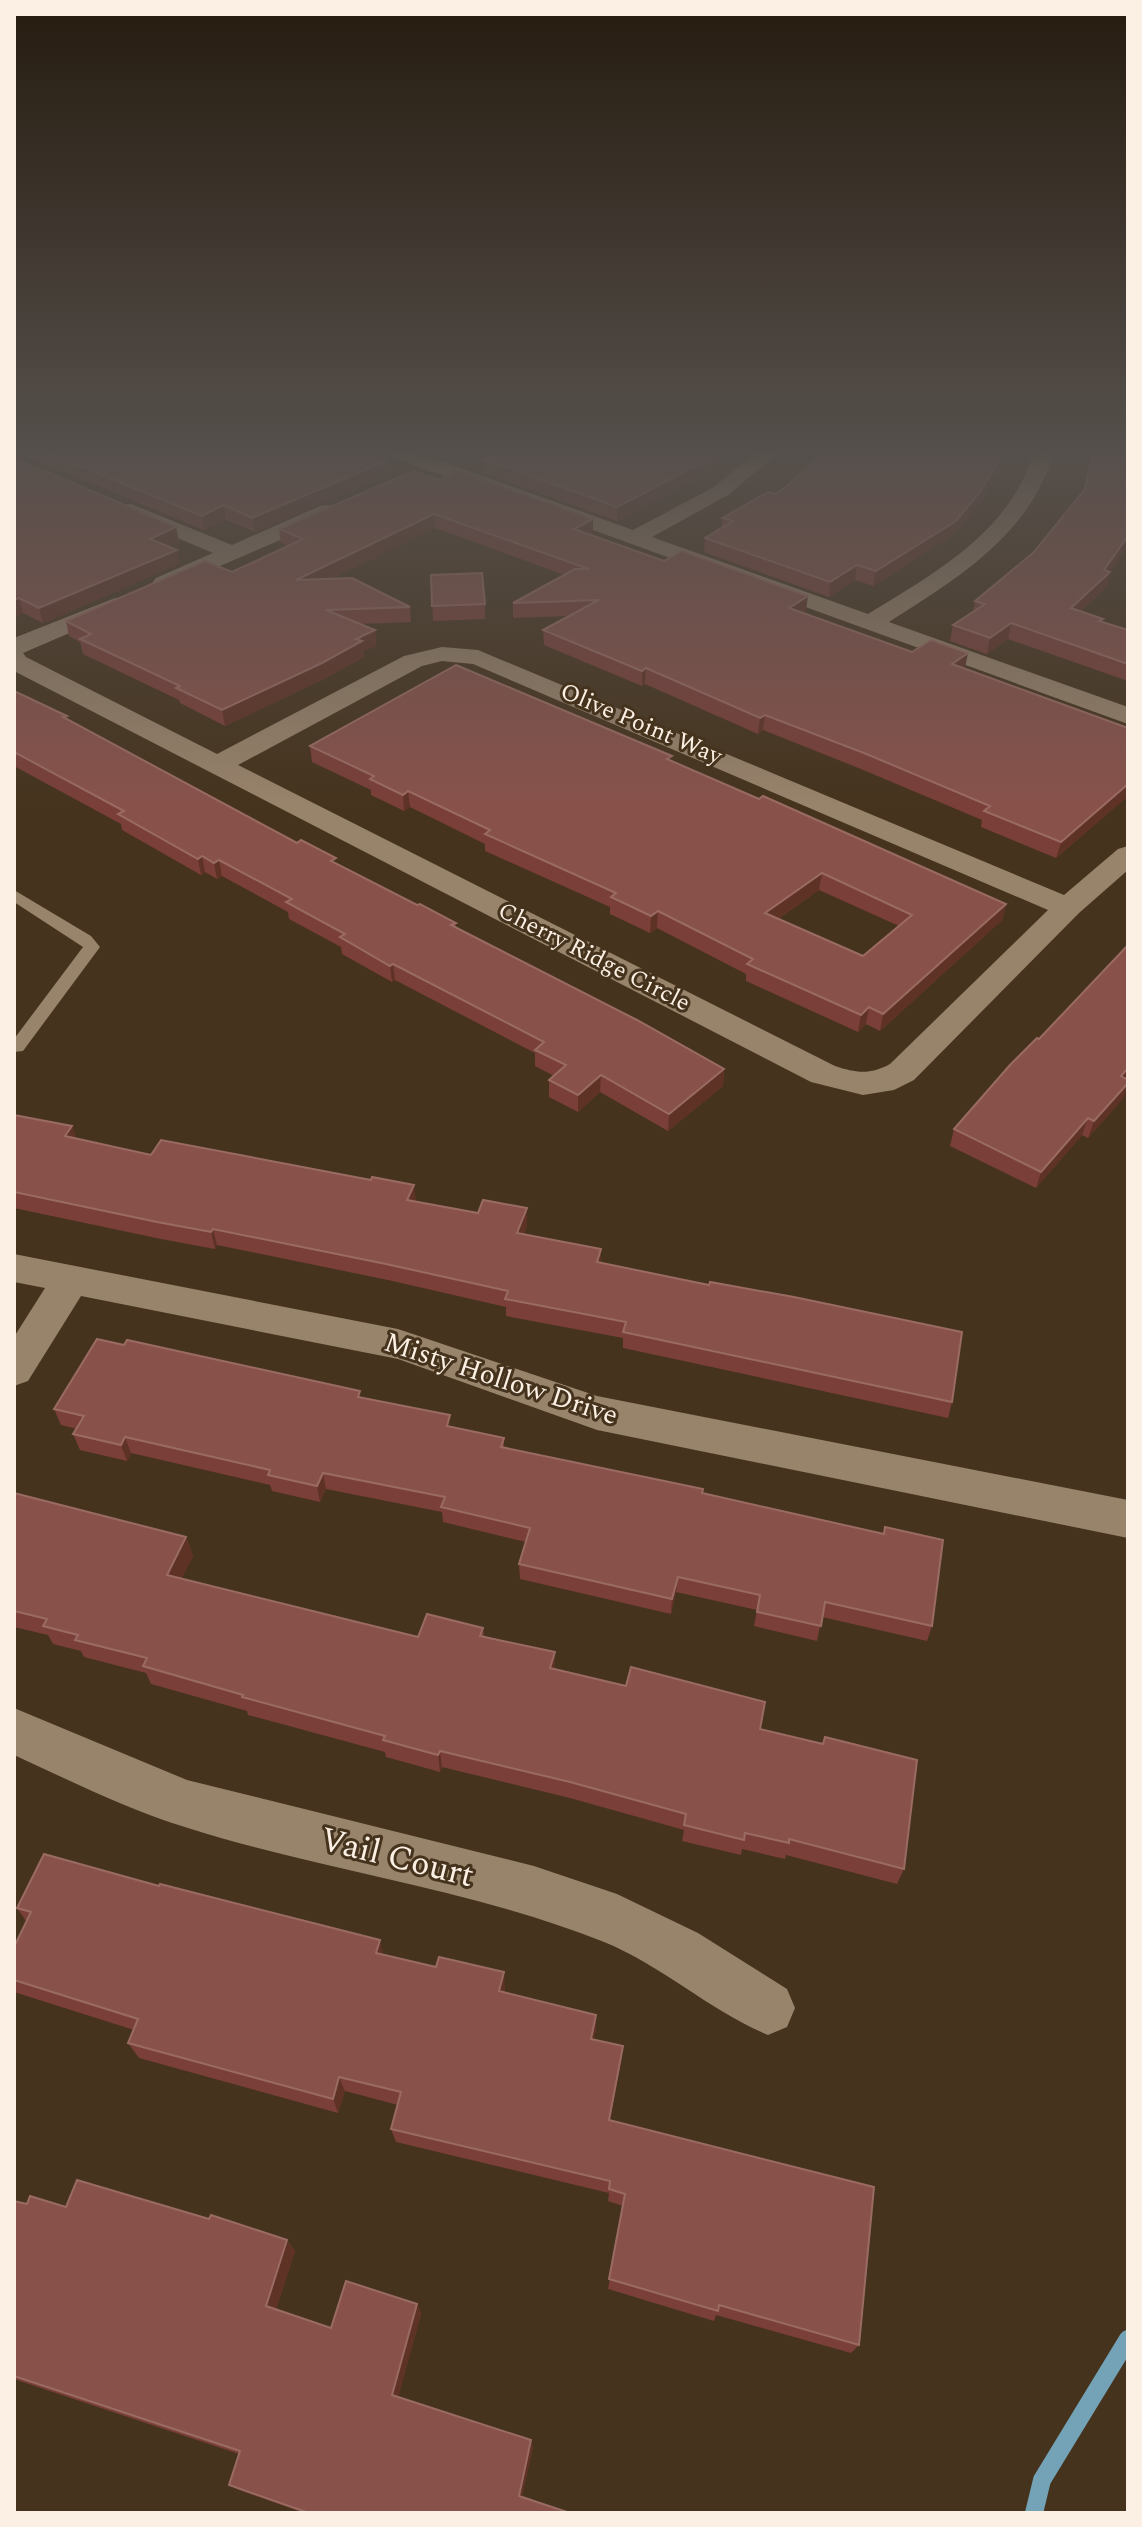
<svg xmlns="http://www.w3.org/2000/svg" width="1142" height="2527" font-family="Spectral,serif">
<rect width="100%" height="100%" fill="#45331d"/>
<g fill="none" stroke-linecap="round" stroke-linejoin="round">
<polyline stroke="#74a2b6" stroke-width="18" points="1034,2513 1042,2480 1128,2339"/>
<polygon fill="#98836b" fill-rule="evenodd" points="14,890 91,936 100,947 23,1051 14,1052 14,1039 83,947 14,902"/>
<g fill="#98836b" fill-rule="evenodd">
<path d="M386,452h30l217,78 81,-43 42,-35h23l-51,43 -76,42 216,77c68,-42 141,-81 166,-162h20c-24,83 -96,126 -165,170l239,85v17l-739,-268z"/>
<polygon points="131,504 232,545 320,506 328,505 339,511 336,516 164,590 156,588 152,583 156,578 213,553 123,515 120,510 123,505"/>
<path d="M115,598l8,2 4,5 -4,5 -100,43 3,4 191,97 187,-98 38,-9 36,3 586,245 54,-46 10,-3v24l-49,43 -165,167 -20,10 -31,5 -52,-13 -797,-411v-33zM442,661l31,3 575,246 -158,154c-20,11 -34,9 -55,2l-597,-301 184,-99z"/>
<polygon points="14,1254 398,1329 597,1396 1128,1500 1128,1538 597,1430 398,1359 81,1296 28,1381 14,1386 14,1337 45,1288 14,1282"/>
<path d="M14,1708l173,72 347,86 83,28 81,39 89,56 8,19 -8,19 -19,8c-58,-24 -105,-69 -164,-93 -131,-53 -281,-71 -416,-114 -60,-18 -117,-47 -174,-73z"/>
</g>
</g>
<g fill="#7a3f39" fill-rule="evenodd">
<polygon points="16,452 363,452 387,475 255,532 226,520 204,530"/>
<polygon points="497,452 732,452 694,481 617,521 483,473 483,459"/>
<polygon points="825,452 1004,452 995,476 979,506 953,535 873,586 855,580 829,597 704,552 705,538 722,528 722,518 775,494 787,486"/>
<polygon points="14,458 176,527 179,542 168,546 177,550 179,564 43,623 23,613 14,617"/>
<polygon points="413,471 593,534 591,535 806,611 803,613 890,644 965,669 1128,728 1128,796 1056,858 981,827 982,820 861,769 763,730 758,734 645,684 642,686 544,645 543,630 569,616 513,618 513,603 565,575 435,528 331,579 410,607 411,622 359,624 375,630 376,646 363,651 364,657 324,679 225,726 180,703 179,700 83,654 80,642 69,636 66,621 232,572 288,546 281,543 279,529"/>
<polygon points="1109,572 1107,587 1080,611 1102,622 1128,630 1128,681 1008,639 987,654 950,641 953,625 973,612 975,601"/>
<polygon points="431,575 485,604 485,619 433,621"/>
<polygon points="14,691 118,748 337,864 417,905 456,923 456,928 724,1069 723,1086 668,1131 600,1092 578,1112 549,1097 549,1080 554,1076 535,1066 535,1053 395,980 392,982 342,954 341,947 289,919 288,912 222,876 217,879 205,872 201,875 122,830 121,824 14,766"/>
<path d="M310,746l361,15 335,143 -4,16 -122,111 -14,-7 -8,8 -112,-51v-7l-89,-46 -7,5 -40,-19v-7l-125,-56v-7l-75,-37 -6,4 -33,-16v-5l-59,-28zM819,890l80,36 -36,30 -85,-37z"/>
<polygon points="1039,1039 1126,1079 1124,1097 1088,1138 1082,1135 1036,1188 950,1146 954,1129"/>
<polygon points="14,1115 76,1138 151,1155 478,1213 527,1208 527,1225 524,1234 601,1263 952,1402 948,1418 623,1348 623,1338 506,1316 506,1307 388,1280 217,1245 215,1249 161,1239 14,1208"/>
<polygon points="361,1397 451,1427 504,1438 504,1448 703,1493 932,1626 927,1641 822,1617 817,1641 754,1626 757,1610 676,1592 671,1614 520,1579 519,1564 526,1542 443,1522 442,1512 326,1489 320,1502 272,1491 270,1485 131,1453 127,1461 80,1450 73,1434 77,1429 61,1425 54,1409"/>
<polygon points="14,1493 186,1537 193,1556 181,1579 418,1637 483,1628 484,1636 555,1669 760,1729 904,1869 897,1884 786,1855 785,1859 742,1849 741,1855 682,1841 684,1830 570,1798 442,1767 440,1772 386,1757 385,1752 248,1715 247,1711 151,1684 146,1673 84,1657 81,1651 53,1644 48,1635 14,1627"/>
<polygon points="17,1908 383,1955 505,1988 504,1992 596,2030 593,2040 623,2046 621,2061 610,2120 859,2345 851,2353 716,2315 714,2321 608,2289 623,2206 608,2201 609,2193 396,2142 391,2129 398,2105 345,2091 338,2113 139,2058 128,2043 134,2030 14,1992 14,1947 26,1921"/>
<polygon points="14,2201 27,2204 209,2219 287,2240 295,2251 276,2309 331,2328 417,2304 421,2314 398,2397 533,2447 522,2496 570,2513 304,2513 239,2490 229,2485 239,2454 14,2379"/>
</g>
<g fill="#5f3226">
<polygon points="715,452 732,452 694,481 617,521 617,507"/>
<polygon points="1002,452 1004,452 995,476 979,506 953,535 873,586 876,571"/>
<polygon points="386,461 387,475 255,532 252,518"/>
<polygon points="224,505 226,520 204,530 202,516"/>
<polygon points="434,514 435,528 298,595 296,580"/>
<polygon points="593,519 593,534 574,543 574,529"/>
<polygon points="176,527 179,542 153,554 150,539"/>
<polygon points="1128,536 1128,546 1107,576 1110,572 1107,587 1068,623 1071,608 1104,570"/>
<polygon points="177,550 179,564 43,623 39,608"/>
<polygon points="857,565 855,580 829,597 830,582"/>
<polygon points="808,596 806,611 788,623 789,608"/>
<polygon points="19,598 23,613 14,617 14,600"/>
<polygon points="1011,623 1008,639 987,654 990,638"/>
<polygon points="375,630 376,646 363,651 364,657 324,679 225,726 222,710 356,639"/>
<polygon points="968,653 965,668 952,664"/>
<polygon points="646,668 645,684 642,686 642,671"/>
<polygon points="765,715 763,730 758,734 760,718"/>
<polygon points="1128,784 1128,796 1056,858 1061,842"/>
<polygon points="408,791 410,807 404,811 403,795"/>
<polygon points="202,856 205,872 201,875 198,859"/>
<polygon points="219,860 222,876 217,879 214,863"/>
<polygon points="822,873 819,890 763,929 765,913"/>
<polygon points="1006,904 1002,920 880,1031 883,1014"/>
<polygon points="658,911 657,928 650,933 651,916"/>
<polygon points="393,964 395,980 392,982 390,966"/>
<polygon points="869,1007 866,1024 858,1032 861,1015"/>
<polygon points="1128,1068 1128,1077 1115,1093 1121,1076"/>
<polygon points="724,1069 723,1086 668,1131 669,1114"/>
<polygon points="601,1075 600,1092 578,1112 578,1095"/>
<polygon points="1128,1083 1124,1097 1088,1138 1094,1121"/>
<polygon points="1088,1118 1082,1135 1036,1188 1041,1172"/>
<polygon points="72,1126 78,1142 65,1136"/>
<polygon points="414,1185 416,1201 409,1217 407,1200"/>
<polygon points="527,1208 527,1225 518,1250 517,1233"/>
<polygon points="213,1229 217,1245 215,1249 211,1232"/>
<polygon points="601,1249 601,1265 597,1262"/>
<polygon points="125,1437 131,1453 127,1461 121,1445"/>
<polygon points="323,1473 326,1489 320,1502 317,1486"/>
<polygon points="186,1537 193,1556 174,1594 167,1575"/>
<polygon points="678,1577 676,1592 671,1614 672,1599"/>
<polygon points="555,1652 555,1670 550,1668"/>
<polygon points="440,1751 442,1767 440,1772 438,1755"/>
<polygon points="380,1940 384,1957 376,1953"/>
<polygon points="504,1972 505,1988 501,2006 499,1991"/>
<polygon points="596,2015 596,2030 590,2054 591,2039"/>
<polygon points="623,2046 621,2061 608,2133 609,2120"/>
<polygon points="339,2077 345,2091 338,2113 333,2099"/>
<polygon points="287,2240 295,2251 274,2315 266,2306"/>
<polygon points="417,2304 421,2314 397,2402 392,2395"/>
<polygon points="531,2440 533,2447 521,2501 519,2496"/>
</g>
<g fill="#88524b" stroke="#9a6b63" stroke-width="2" fill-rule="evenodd">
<polygon points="46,452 363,452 386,461 252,518 224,505 202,516"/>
<polygon points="497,452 715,452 695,467 617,507 483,459"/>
<polygon points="825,452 1002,452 998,462 981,491 956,521 876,571 857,565 830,582 705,538 733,521 722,518 768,492 775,494 787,486"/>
<polygon points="1093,452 1128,452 1128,536 1104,570 1110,572 1071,608 1103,619 1099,621 1128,630 1128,664 1011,623 990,638 953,625 985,604 975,601 1034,552 1085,489"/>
<polygon points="14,458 176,527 150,539 177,550 39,608 19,598 14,600"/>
<polygon points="413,471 438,480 458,471 593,519 574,529 664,561 682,551 808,596 789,608 912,652 931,640 968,653 952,664 1128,728 1128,784 1061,842 984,811 990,806 864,753 765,715 760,718 646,668 642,671 543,630 599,600 513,603 575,569 589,569 434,514 296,580 352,578 410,607 326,610 375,630 356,639 362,641 322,663 222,710 176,688 180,686 80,639 91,634 66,621 205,561 232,572 303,539 279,529"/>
<polygon points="482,573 485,604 432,606 431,575"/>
<path d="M456,665l216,91 -5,3 92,40 4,-3 243,108 -123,110 -14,-7 -8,8 -114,-51 6,-5 -95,-48 -7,5 -40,-19 5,-4 -131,-59 5,-4 -82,-39 -5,4 -33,-16 4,-3 -64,-30zM822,873l90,42 -49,41 -98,-43z"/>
<polygon points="14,691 67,716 63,717 297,843 301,840 336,858 331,861 417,905 420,904 456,923 451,925 637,1020 724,1069 669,1114 601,1075 578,1095 549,1080 566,1065 535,1050 544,1042 393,964 390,966 340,937 345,934 286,902 292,899 219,860 214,863 202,856 198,859 118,814 124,811 14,752"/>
<polygon points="1128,945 1128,1068 1121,1076 1128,1080 1128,1083 1094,1121 1088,1118 1041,1172 954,1129 1010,1065 1037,1038 1039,1039"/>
<polygon points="14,1115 72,1126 65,1136 151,1155 161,1140 371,1180 372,1177 414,1185 407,1200 478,1213 483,1200 527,1208 517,1233 601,1249 597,1262 709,1285 710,1282 794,1297 962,1332 952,1402 623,1332 626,1322 505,1299 508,1291 386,1264 213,1229 211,1232 157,1222 14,1192"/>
<polygon points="97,1339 124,1345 127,1340 360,1391 358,1397 450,1415 447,1426 504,1438 501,1447 703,1489 702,1493 884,1534 885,1527 943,1540 932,1626 825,1602 821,1626 757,1612 760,1595 678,1577 672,1599 519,1564 530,1528 441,1507 445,1497 323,1473 317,1486 268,1475 270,1470 125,1437 121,1445 73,1434 84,1416 54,1409"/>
<polygon points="14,1493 186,1537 167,1575 418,1637 427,1614 483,1628 480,1636 555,1652 550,1668 626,1686 631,1667 765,1702 760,1729 823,1744 825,1737 917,1760 904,1869 789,1839 789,1843 745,1833 744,1840 684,1825 686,1814 570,1782 440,1751 438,1755 383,1740 385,1736 242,1697 243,1695 143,1666 147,1658 75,1640 78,1635 43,1626 47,1619 14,1611"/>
<polygon points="44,1854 159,1886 160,1884 380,1940 376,1953 436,1967 439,1957 504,1972 499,1991 596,2015 591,2039 623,2046 609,2120 874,2187 859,2345 719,2305 718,2311 609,2279 625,2194 609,2189 610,2181 391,2129 401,2092 339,2077 333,2099 128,2043 138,2019 14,1980 14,1947 31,1912 17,1908"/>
<polygon points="77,2180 209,2219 211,2215 287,2240 266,2306 331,2328 346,2281 417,2304 392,2395 531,2440 519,2496 570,2513 309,2513 229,2485 240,2451 14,2376 14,2201 27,2204 30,2196 66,2207"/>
</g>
<linearGradient id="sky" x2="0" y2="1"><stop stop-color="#261c10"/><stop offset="0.56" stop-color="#56504c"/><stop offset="1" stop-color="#56504c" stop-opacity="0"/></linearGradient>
<rect width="1142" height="806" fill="url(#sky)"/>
<g text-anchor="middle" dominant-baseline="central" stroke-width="6" stroke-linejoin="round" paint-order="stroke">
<g font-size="24" fill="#fbf0e3" stroke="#45331d">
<text transform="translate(641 724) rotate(23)">Olive Point Way</text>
<text transform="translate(594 957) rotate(27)">Cherry Ridge Circle</text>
</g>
<g font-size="28" fill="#fbf0e3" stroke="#45331d">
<text transform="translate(501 1379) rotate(18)">Misty Hollow Drive</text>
</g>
<g font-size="34" fill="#fbf0e3" stroke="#45331d">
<text transform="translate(397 1858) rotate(14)">Vail Court</text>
</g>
</g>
<rect width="1142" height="2527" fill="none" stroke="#fbf0e3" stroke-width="32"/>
</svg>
